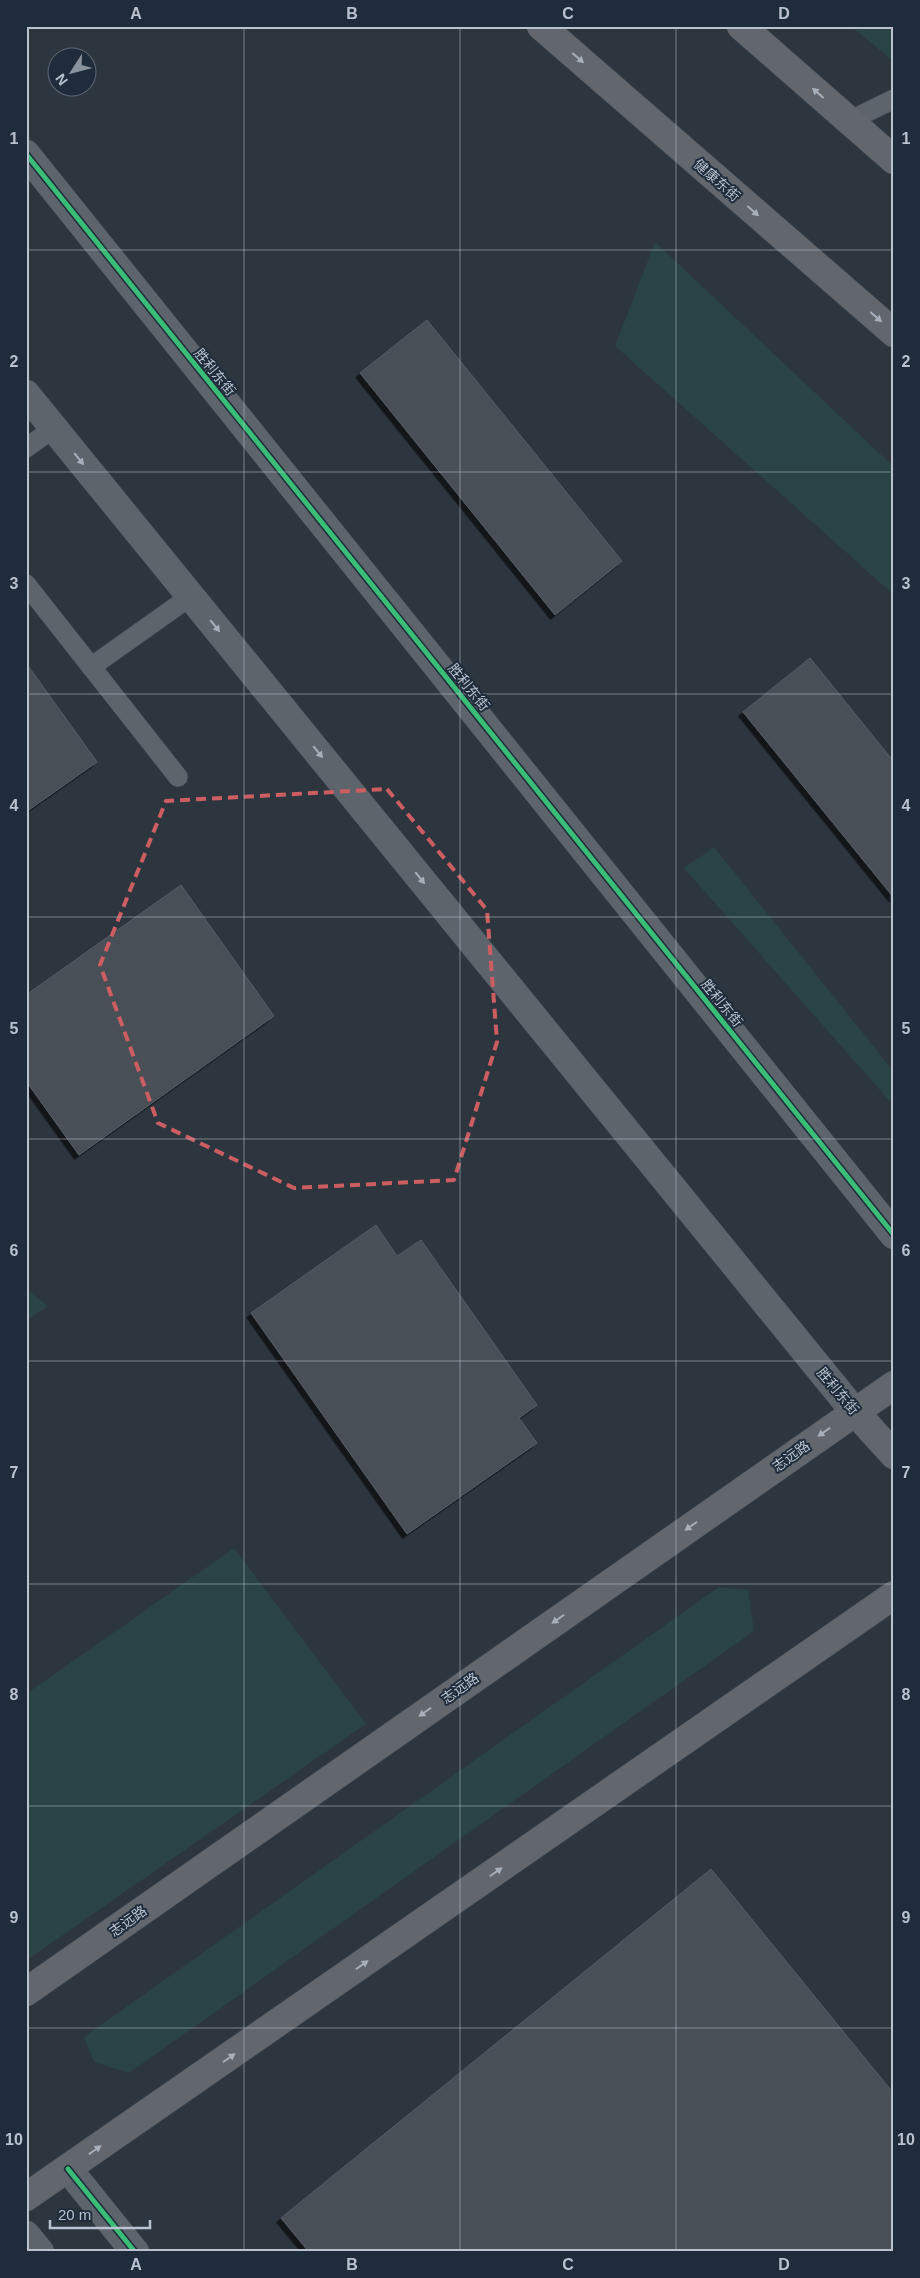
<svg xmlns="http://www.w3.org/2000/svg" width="920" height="2278" font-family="Helvetica,'Noto Sans SC',sans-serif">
<defs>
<filter id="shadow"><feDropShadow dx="-4.5" dy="4.5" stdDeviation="0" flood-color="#0009"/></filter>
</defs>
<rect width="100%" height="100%" fill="#2d363f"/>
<g fill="#294346">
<polygon points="851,26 894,26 894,62"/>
<polygon points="655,242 894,467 894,595 615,346"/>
<polygon points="714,847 894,1072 894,1106 684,868"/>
<polygon points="26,1289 48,1306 26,1321"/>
<polygon points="234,1548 366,1724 27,1960 26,1694"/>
<polygon points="719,1587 748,1590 754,1631 129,2073 94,2062 84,2037"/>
</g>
<g fill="#484f57" stroke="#565d66" filter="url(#shadow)">
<polygon points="427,320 622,561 555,615 360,373"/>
<polygon points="810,658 894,762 894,898 743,712"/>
<polygon points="26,663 97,762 26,812"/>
<polygon points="181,885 274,1016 79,1155 26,1081 26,995"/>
<polygon points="376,1225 397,1256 421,1240 537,1405 519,1418 537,1443 407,1534 251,1313"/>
<polygon points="711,1869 894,2094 894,2252 309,2252 281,2218"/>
</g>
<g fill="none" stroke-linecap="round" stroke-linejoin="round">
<defs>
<g id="service">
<polyline points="849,121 894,99"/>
<polyline points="26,448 54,428"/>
<polyline points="26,584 178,777"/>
<polyline points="91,667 191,596"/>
</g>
<g id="minor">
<polyline points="68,2169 135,2252"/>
<polyline points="26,2235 40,2252"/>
</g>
<g id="tertiary">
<polyline points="26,154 894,1235"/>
<polyline points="26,394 854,1411"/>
</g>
<g id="primary">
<polyline points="541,26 894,333"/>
<polyline points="741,26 894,160"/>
<polyline points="854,1411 894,1455"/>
<polyline points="26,1992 894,1385"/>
<polyline points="26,2197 894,1595"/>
</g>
</defs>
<use href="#service" stroke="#4c5259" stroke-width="20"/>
<use href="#minor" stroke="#4c5259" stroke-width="29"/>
<use href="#tertiary" stroke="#4c5259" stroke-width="29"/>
<use href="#primary" stroke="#4b525b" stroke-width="29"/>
<use href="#service" stroke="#5e646c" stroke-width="19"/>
<use href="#minor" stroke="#5e646c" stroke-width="28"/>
<use href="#tertiary" stroke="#5e646c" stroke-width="28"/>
<use href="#primary" stroke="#61676d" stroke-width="28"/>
<defs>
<g id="cycleway">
<polyline points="26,154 894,1235"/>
<polyline points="68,2169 135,2252"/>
</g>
</defs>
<use href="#cycleway" stroke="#1f2c3b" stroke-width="8"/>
<use href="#cycleway" stroke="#3abd76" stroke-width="5"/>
</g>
<defs><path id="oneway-solid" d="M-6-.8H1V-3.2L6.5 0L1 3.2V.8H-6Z" transform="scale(1.25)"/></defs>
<g fill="#a7b0bb">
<use href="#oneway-solid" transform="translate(578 58) rotate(41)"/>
<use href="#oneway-solid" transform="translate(818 93) rotate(-139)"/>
<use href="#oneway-solid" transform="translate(753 211) rotate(41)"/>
<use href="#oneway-solid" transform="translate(876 317) rotate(41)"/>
<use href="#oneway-solid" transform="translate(824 1432) rotate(145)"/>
<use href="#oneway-solid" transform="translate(691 1526) rotate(145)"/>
<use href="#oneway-solid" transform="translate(558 1619) rotate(145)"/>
<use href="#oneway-solid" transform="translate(425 1712) rotate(145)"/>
<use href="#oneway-solid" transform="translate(496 1872) rotate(-35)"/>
<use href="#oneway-solid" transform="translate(362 1965) rotate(-35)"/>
<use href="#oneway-solid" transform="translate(229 2058) rotate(-35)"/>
<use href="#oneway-solid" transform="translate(95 2150) rotate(-35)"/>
</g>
<g fill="#a7afba">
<use href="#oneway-solid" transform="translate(79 459) rotate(51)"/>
<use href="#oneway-solid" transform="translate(215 626) rotate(51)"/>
<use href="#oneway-solid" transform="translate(318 752) rotate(51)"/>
<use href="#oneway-solid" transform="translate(420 878) rotate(51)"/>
</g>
<path fill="none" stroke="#cc5e62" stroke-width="4" stroke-dasharray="10 6" stroke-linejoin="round" d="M387,789l100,121 10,132 -43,138 -160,8 -136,-65 -58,-158 66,-164z"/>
<path fill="none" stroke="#b9c2ce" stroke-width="1" stroke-opacity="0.55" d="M244,26v2226M460,26v2226M676,26v2226M26,250h868M26,472h868M26,694h868M26,917h868M26,1139h868M26,1361h868M26,1584h868M26,1806h868M26,2028h868"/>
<g text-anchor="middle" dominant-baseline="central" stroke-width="4" stroke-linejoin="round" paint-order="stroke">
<g font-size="14" fill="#b9c2ce" stroke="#1f2c3b">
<text transform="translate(717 180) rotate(41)">健康东街</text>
<text transform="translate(215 372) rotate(51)">胜利东街</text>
<text transform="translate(469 687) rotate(51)">胜利东街</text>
<text transform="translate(722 1003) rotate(51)">胜利东街</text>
<text transform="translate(838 1391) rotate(50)">胜利东街</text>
<text transform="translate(791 1456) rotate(-35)">志远路</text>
<text transform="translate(460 1688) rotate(-35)">志远路</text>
<text transform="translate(128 1921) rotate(-35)">志远路</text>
</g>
</g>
<rect width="920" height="2278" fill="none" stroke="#1f2c3b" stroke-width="55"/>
<g transform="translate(72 72) rotate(234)"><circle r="24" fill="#1f2c3b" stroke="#5d6876"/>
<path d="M0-4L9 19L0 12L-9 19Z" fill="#88919c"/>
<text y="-8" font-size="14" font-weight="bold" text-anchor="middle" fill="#b9c2ce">N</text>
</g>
<path d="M50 2220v8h100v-8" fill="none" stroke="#b9c2ce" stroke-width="2.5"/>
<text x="58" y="2220" font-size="15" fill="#b9c2ce" stroke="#1f2c3b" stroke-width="4" paint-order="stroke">20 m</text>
<rect x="28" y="28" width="864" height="2222" fill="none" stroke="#b9c2ce" stroke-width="2"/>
<g font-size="16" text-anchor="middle" font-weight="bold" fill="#b9c2ce">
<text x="136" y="19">A</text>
<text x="352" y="19">B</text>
<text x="568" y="19">C</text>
<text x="784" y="19">D</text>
<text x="14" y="144">1</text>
<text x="906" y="144">1</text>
<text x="14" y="367">2</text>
<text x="906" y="367">2</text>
<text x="14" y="589">3</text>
<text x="906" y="589">3</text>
<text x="14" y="811">4</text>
<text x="906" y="811">4</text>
<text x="14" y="1034">5</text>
<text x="906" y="1034">5</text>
<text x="14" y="1256">6</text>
<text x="906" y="1256">6</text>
<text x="14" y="1478">7</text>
<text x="906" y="1478">7</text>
<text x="14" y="1700">8</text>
<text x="906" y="1700">8</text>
<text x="14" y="1923">9</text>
<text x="906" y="1923">9</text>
<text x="14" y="2145">10</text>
<text x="906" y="2145">10</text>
<text x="136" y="2270">A</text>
<text x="352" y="2270">B</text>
<text x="568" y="2270">C</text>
<text x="784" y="2270">D</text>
</g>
</svg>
